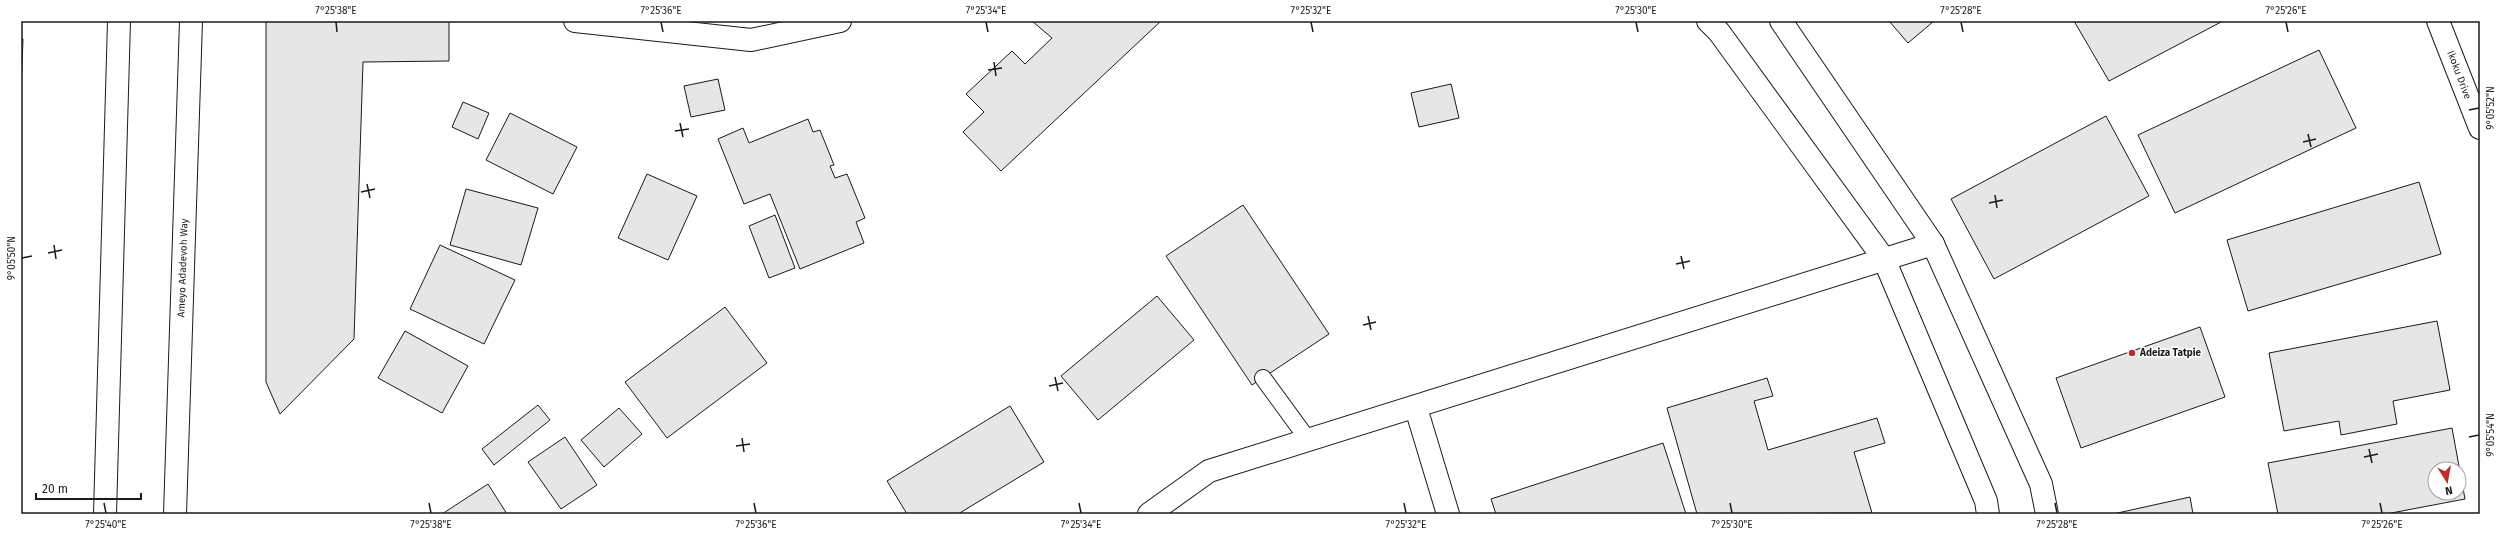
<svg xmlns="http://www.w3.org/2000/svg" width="2501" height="535" font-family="'Fira Sans',sans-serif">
<rect width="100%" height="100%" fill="#fff"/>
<g fill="#e6e6e6" stroke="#1a1a1a" fill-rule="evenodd">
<polygon points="266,21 449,21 449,61 363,62 354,339 280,414 266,382"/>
<polygon points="1032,21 1161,21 1001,171 963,132 984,112 966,94 1012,51 1025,64 1052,38"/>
<polygon points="1889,21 1934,21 1908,43"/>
<polygon points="2074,21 2223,21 2109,81"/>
<polygon points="21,39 23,39 21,91"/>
<polygon points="2319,50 2356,128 2175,213 2138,135"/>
<polygon points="718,79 725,110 691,117 684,86"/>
<polygon points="1451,84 1459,118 1419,127 1411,93"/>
<polygon points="463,102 489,113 478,139 452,127"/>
<polygon points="510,113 577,147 553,194 486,160"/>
<polygon points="2106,116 2149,196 1994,279 1951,199"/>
<polygon points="808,119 813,132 820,130 834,165 830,166 835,178 847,174 865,218 856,222 864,243 800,269 770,194 744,204 718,139 743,128 749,143"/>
<polygon points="647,174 697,196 668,260 618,238"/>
<polygon points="2419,182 2441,254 2248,311 2227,240"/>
<polygon points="466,189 538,208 521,265 450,245"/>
<polygon points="1243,205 1329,334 1252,385 1166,256"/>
<polygon points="775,215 795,268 769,278 749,226"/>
<polygon points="440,245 515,280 484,344 410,309"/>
<polygon points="1157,296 1194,340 1098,420 1061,376"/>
<polygon points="725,307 767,363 667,438 625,382"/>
<polygon points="2437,321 2450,390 2393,401 2397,424 2341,435 2339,421 2284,431 2269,353"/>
<polygon points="2200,327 2225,397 2081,448 2056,378"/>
<polygon points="405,331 468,366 442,413 378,378"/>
<polygon points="1767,378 1773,396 1754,401 1768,450 1877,418 1885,443 1854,452 1872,513 1697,514 1667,408"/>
<polygon points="538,405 550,420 494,465 482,449"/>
<polygon points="1010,406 1044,462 958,514 907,514 887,481"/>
<polygon points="619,408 642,434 604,467 581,440"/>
<path d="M2452,428l13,71 -79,15h-108l-10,-51zM2435,469h24v24h-24z"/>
<polygon points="565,437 597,485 561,509 528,462"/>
<polygon points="1663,443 1686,514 1496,514 1491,499"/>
<polygon points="488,484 507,514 442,514"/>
<polygon points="2190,497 2193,514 2113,514"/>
</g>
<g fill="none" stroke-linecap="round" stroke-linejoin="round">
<defs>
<polyline id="lane" points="1263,378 1309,441"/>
<g id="street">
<polyline points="575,21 751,40 840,21"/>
<polyline points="1708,21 1719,32 1884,259 1986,501 1988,514"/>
<polyline points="1781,21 1933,244 2041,484 2047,514"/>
<polyline points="2438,21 2480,128"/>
<polyline points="1416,408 1448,514"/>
<polyline points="1149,514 1209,471 1933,244"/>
</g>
<g id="secondary">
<polyline points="105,514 119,21"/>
<polyline points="175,514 191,21"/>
</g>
</defs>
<use href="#lane" stroke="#1a1a1a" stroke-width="18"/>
<use href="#street" stroke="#1a1a1a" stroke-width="24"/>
<use href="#secondary" stroke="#1a1a1a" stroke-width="24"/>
<use href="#lane" stroke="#fff" stroke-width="16"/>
<use href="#street" stroke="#fff" stroke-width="22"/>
<use href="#secondary" stroke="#fff" stroke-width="22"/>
</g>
<path fill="none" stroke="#1a1a1a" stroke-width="1.5" d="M336,22l1,10M661,22l2,10M986,22l2,10M1311,22l2,10M1636,22l2,10M1961,22l2,10M2286,22l2,10M994,62l2,14M988,70l14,-2M2469,110l10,-2M680,123l3,14M675,131l14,-2M2308,134l3,13M2303,142l13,-3M367,184l3,14M361,192l14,-3M1995,195l2,13M1989,203l14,-3M54,245l2,14M48,253l14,-3M1681,256l3,13M22,258l10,-2M1676,264l14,-3M1368,316l3,14M1363,325l13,-3M1055,377l3,14M1049,386l14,-3M2469,437l10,-2M742,438l2,14M736,446l14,-2M2369,449l3,14M2364,457l14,-3M104,503l2,10M429,503l2,10M754,503l2,10M1079,503l2,10M1404,503l2,10M1730,503l2,10M2055,503l2,10M2380,503l2,10"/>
<circle fill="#c62828" stroke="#fff" stroke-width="1.5" cx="2132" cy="353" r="4"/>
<g text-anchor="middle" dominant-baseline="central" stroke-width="3" stroke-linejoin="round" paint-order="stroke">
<g font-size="10" fill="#1a1a1a" stroke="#fff">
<text transform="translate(2459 75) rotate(69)">Ikoku Drive</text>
<text transform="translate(183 268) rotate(-88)">Ameyo Adadevoh Way</text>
</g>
<g font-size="10" font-weight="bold" fill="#1a1a1a" stroke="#fff" text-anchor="start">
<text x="2140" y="353">Adeiza Tatpie</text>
</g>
</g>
<rect width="2501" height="535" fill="none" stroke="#ffffff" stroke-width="44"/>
<g transform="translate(2447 481) rotate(169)"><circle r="19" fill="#ffffff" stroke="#a3a3a3"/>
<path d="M0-3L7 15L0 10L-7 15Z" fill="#c62828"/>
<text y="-6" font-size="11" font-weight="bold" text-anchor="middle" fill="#1a1a1a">N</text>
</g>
<path d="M36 493v6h105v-6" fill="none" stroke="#1a1a1a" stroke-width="2"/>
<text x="42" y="493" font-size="12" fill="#1a1a1a" stroke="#ffffff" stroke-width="3" paint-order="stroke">20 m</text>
<rect x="22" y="22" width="2457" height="491" fill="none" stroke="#1a1a1a" stroke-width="1.5"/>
<g font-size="10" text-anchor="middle" fill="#1a1a1a">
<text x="336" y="14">7°25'38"E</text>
<text x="661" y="14">7°25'36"E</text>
<text x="986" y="14">7°25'34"E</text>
<text x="1311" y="14">7°25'32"E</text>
<text x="1636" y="14">7°25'30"E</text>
<text x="1961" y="14">7°25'28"E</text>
<text x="2286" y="14">7°25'26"E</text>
<text transform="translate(2490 108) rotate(-90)" y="4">9°05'52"N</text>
<text transform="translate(11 258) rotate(-90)" y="4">9°05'50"N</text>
<text transform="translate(2490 435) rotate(-90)" y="4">9°05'54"N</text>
<text x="106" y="528">7°25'40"E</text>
<text x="431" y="528">7°25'38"E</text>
<text x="756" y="528">7°25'36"E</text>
<text x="1081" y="528">7°25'34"E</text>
<text x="1406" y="528">7°25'32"E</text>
<text x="1732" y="528">7°25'30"E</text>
<text x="2057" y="528">7°25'28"E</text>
<text x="2382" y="528">7°25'26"E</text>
</g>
</svg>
